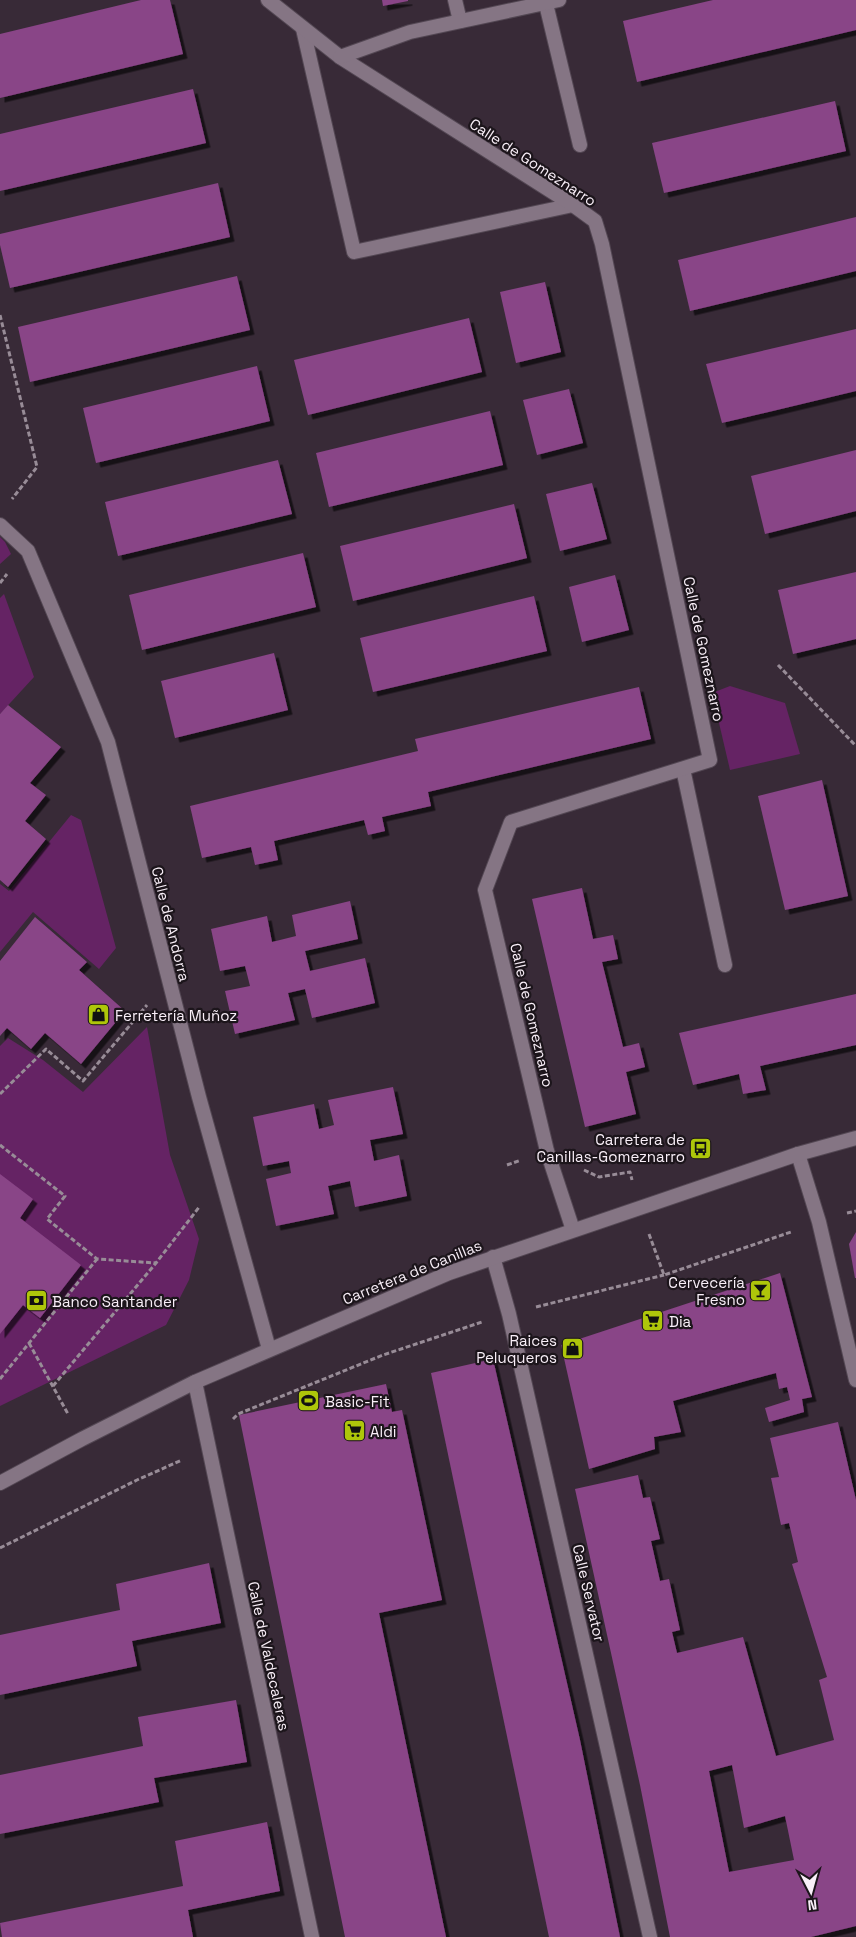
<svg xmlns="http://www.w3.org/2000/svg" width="856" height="1937" font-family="'Space Grotesk',sans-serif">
<defs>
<filter id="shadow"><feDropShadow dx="4.5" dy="4.5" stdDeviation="0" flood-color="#0009"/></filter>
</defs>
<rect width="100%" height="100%" fill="#382a37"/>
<g fill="#652364">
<polygon points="0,537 5,542 11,554 0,564"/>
<polygon points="4,594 34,677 0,714 0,598"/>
<polygon points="730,686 785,703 800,754 730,770 712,693"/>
<polygon points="71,815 81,820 116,948 99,969 33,912 0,952 0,884 9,891"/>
<polygon points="147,1027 170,1155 199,1239 189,1280 166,1325 0,1406 0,1046 8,1038 43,1060 83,1092"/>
</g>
<g fill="#894487" fill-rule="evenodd" filter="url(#shadow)">
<polygon points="141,0 170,0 183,54 0,98 0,34"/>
<polygon points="382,0 408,0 408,1 383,6"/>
<polygon points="713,0 856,0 856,30 637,82 623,21"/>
<polygon points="193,89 206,143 0,191 0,134"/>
<polygon points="835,101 846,151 664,193 652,143"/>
<polygon points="218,183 230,237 10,288 0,245 0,234"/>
<polygon points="856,217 856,271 690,311 678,260"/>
<polygon points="237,276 250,330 30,382 18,327"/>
<polygon points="545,282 561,352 516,363 500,292"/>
<polygon points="469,318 482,372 308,415 294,360"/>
<polygon points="856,329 856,391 722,423 706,364"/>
<polygon points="257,366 270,421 96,463 83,408"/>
<polygon points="569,389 583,443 537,455 523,400"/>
<polygon points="490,411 503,465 329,507 316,453"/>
<polygon points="856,450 856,511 765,534 751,476"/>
<polygon points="278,460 292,514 118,556 105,502"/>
<polygon points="592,483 607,539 560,551 546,494"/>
<polygon points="514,504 527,558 353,601 340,546"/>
<polygon points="303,553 316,607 142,650 129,595"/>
<polygon points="856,572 856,639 793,654 778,590"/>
<polygon points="615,575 629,630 582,642 569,587"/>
<polygon points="534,596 547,651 373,692 360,638"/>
<polygon points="274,653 288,710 175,738 161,681"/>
<polygon points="639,687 651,739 428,792 431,806 382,817 385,831 368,835 364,820 274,841 278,860 255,865 251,847 202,858 190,806 418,751 415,739"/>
<polygon points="8,705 61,747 30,783 46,795 25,821 46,839 8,887 0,880 0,714"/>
<polygon points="822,780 848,896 785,910 758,796"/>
<polygon points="582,888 593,939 613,935 618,959 602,962 623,1047 639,1043 645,1067 626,1072 636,1114 585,1127 532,899"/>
<polygon points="350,901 358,939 305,951 310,971 365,958 375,1003 312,1018 305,989 288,993 295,1020 235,1034 225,991 250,986 245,966 220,971 211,929 267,916 272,942 296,936 292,915"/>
<polygon points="35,917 87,962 79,970 125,1011 81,1064 45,1033 31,1049 7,1028 0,1036 0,961"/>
<polygon points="856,994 856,1045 760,1066 766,1090 743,1094 739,1074 693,1085 679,1033"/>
<polygon points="393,1087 403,1134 370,1140 374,1161 399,1155 407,1196 355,1207 350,1181 328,1186 334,1214 276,1226 266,1179 291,1173 289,1161 263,1166 253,1117 314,1104 319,1129 334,1125 328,1100"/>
<polygon points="0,1174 33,1199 20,1218 81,1265 40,1318 23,1305 0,1334"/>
<polygon points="856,1232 856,1278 855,1278 849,1244"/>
<polygon points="780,1273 812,1397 802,1399 804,1412 769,1422 765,1408 790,1400 787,1387 779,1389 776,1373 753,1379 673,1401 681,1432 654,1437 655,1449 589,1469 561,1345"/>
<polygon points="493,1359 580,1740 620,1937 549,1937 431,1373"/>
<polygon points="386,1384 392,1412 402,1410 442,1600 379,1613 446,1937 345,1937 239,1415"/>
<path d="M838,1422l18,78v426l-45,11h-141l-30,-152 -65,-296 63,-14 5,23 7,-1 10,42 -9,2 9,40 9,-2 11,51 -8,2 5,21 66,-16 33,119 58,-16 -15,-60 8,-3 -35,-113 6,-2 -9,-39 -8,2 -10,-47 8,-1 -9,-39zM732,1765l12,63 41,-12 9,44 -65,12 -20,-101z"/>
<polygon points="209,1563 221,1623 132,1641 137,1666 0,1695 0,1635 120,1610 116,1584"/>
<polygon points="236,1700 247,1762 154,1778 159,1802 0,1834 0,1775 143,1746 138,1717"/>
<polygon points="267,1822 280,1891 188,1910 193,1937 2,1937 0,1923 183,1886 175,1841"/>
</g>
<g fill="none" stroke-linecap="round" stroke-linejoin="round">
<defs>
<g id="service">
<polyline points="546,4 580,145"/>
<polyline points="303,29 354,252 573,205"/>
<polyline points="683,769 725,965"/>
</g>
<g id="minor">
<polyline points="268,0 340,57 573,205 595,221 602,244 710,760 511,822 485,890 547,1151 573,1230"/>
<polyline points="455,0 460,21"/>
<polyline points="340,57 410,32 559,0"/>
<polyline points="0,525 28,551 108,742 199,1097 269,1349"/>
<polyline points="798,1154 819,1222 856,1380"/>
<polyline points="493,1257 509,1314 650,1937"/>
<polyline points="195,1382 312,1937"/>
</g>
<polyline id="tertiary" points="0,1483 82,1439 195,1382 449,1273 798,1154 856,1138"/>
</defs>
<use href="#service" stroke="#534753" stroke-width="16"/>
<use href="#minor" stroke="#534753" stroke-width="16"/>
<use href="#tertiary" stroke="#534753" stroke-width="16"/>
<g stroke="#988c97" stroke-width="3" stroke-dasharray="5 2.5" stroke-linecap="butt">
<polyline points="0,315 37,467 12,499"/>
<polyline points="0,583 7,574"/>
<polyline points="778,665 856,746"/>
<polyline points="0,1094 46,1049 83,1081 147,1005"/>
<polyline points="0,1145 65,1196 47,1219 97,1259 156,1263"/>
<polyline points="507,1165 521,1160"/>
<polyline points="584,1170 599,1177 630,1172 632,1180"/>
<polyline points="847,1213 856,1211"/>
<polyline points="649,1234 664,1275 791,1232"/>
<polyline points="536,1307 664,1275"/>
<polyline points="29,1343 68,1414"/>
<polyline points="0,1379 97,1259"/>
<polyline points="53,1386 156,1263 200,1206"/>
<polyline points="233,1419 238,1414 383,1355 482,1322"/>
<polyline points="0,1548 137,1480 182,1460"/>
</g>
<use href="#service" stroke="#857584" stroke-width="14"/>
<use href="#minor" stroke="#857584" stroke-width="14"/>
<use href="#tertiary" stroke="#857584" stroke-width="14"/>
</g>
<defs>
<symbol id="shop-square" viewBox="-11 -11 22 22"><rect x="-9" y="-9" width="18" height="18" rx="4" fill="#aec60a" stroke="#1c151b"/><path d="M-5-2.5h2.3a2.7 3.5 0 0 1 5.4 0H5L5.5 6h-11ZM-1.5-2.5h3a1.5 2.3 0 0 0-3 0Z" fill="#111"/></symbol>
<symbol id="bus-square" viewBox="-11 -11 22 22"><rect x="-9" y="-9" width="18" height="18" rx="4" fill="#aec60a" stroke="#1c151b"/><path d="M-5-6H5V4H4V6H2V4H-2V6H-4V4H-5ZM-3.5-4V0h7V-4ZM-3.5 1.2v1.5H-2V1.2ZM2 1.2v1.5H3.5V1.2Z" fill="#111"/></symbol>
<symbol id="bar-square" viewBox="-11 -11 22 22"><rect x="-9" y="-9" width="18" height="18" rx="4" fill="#aec60a" stroke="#1c151b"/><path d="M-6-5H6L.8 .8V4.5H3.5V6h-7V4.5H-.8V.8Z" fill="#111"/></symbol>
<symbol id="bank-square" viewBox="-11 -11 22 22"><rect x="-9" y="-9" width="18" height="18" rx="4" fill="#aec60a" stroke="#1c151b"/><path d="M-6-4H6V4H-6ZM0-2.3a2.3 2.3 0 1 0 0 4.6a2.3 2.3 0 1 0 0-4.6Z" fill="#111"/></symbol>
<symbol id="supermarket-square" viewBox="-11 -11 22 22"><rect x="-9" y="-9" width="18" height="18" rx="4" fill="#aec60a" stroke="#1c151b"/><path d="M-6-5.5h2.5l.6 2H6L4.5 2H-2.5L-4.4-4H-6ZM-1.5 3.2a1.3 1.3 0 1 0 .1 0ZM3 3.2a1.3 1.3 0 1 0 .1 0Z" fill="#111"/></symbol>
<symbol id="stadium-square" viewBox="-11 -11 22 22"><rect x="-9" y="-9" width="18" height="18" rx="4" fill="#aec60a" stroke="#1c151b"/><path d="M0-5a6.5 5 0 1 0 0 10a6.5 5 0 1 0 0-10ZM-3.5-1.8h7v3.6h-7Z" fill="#111"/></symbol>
</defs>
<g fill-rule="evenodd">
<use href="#shop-square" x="86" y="1002" width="25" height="25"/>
<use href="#bus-square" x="688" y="1136" width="25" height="25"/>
<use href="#bar-square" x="748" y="1278" width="25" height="25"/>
<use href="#bank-square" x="24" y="1288" width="25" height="25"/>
<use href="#supermarket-square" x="640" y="1308" width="25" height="25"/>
<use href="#shop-square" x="560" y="1336" width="25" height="25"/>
<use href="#stadium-square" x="296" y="1388" width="25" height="25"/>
<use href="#supermarket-square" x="342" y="1418" width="25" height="25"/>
</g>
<g text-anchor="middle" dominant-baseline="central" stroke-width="4.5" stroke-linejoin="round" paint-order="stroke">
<g font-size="15" fill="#f9eff8" stroke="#1c151b">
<text transform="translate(533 162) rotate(33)">Calle de Gomeznarro</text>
<text transform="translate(704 649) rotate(78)">Calle de Gomeznarro</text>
<text transform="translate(171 924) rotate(76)">Calle de Andorra</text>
<text transform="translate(532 1015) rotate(77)">Calle de Gomeznarro</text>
<text transform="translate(412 1272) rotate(-22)">Carretera de Canillas</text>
<text transform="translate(589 1593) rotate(77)">Calle Servator</text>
<text transform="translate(269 1656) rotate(78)">Calle de Valdecaleras</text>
</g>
<g font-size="15" fill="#f9eff8" stroke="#1c151b" text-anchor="start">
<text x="115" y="1015">Ferretería Muñoz</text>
<text x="685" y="1139" text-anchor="end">Carretera de<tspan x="685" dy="17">Canillas-Gomeznarro</tspan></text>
<text x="745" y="1282" text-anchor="end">Cervecería<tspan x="745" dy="17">Fresno</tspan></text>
<text x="52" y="1301">Banco Santander</text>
<text x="669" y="1321">Dia</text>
<text x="557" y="1340" text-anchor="end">Raices<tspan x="557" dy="17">Peluqueros</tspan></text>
<text x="325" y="1401">Basic-Fit</text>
<text x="370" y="1431">Aldi</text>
</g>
</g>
<g transform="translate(811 1892) rotate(174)" stroke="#1c151b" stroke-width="4" paint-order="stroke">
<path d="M0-4L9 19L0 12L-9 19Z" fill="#f9eff8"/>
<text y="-8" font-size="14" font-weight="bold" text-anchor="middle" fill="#f9eff8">N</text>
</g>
</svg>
